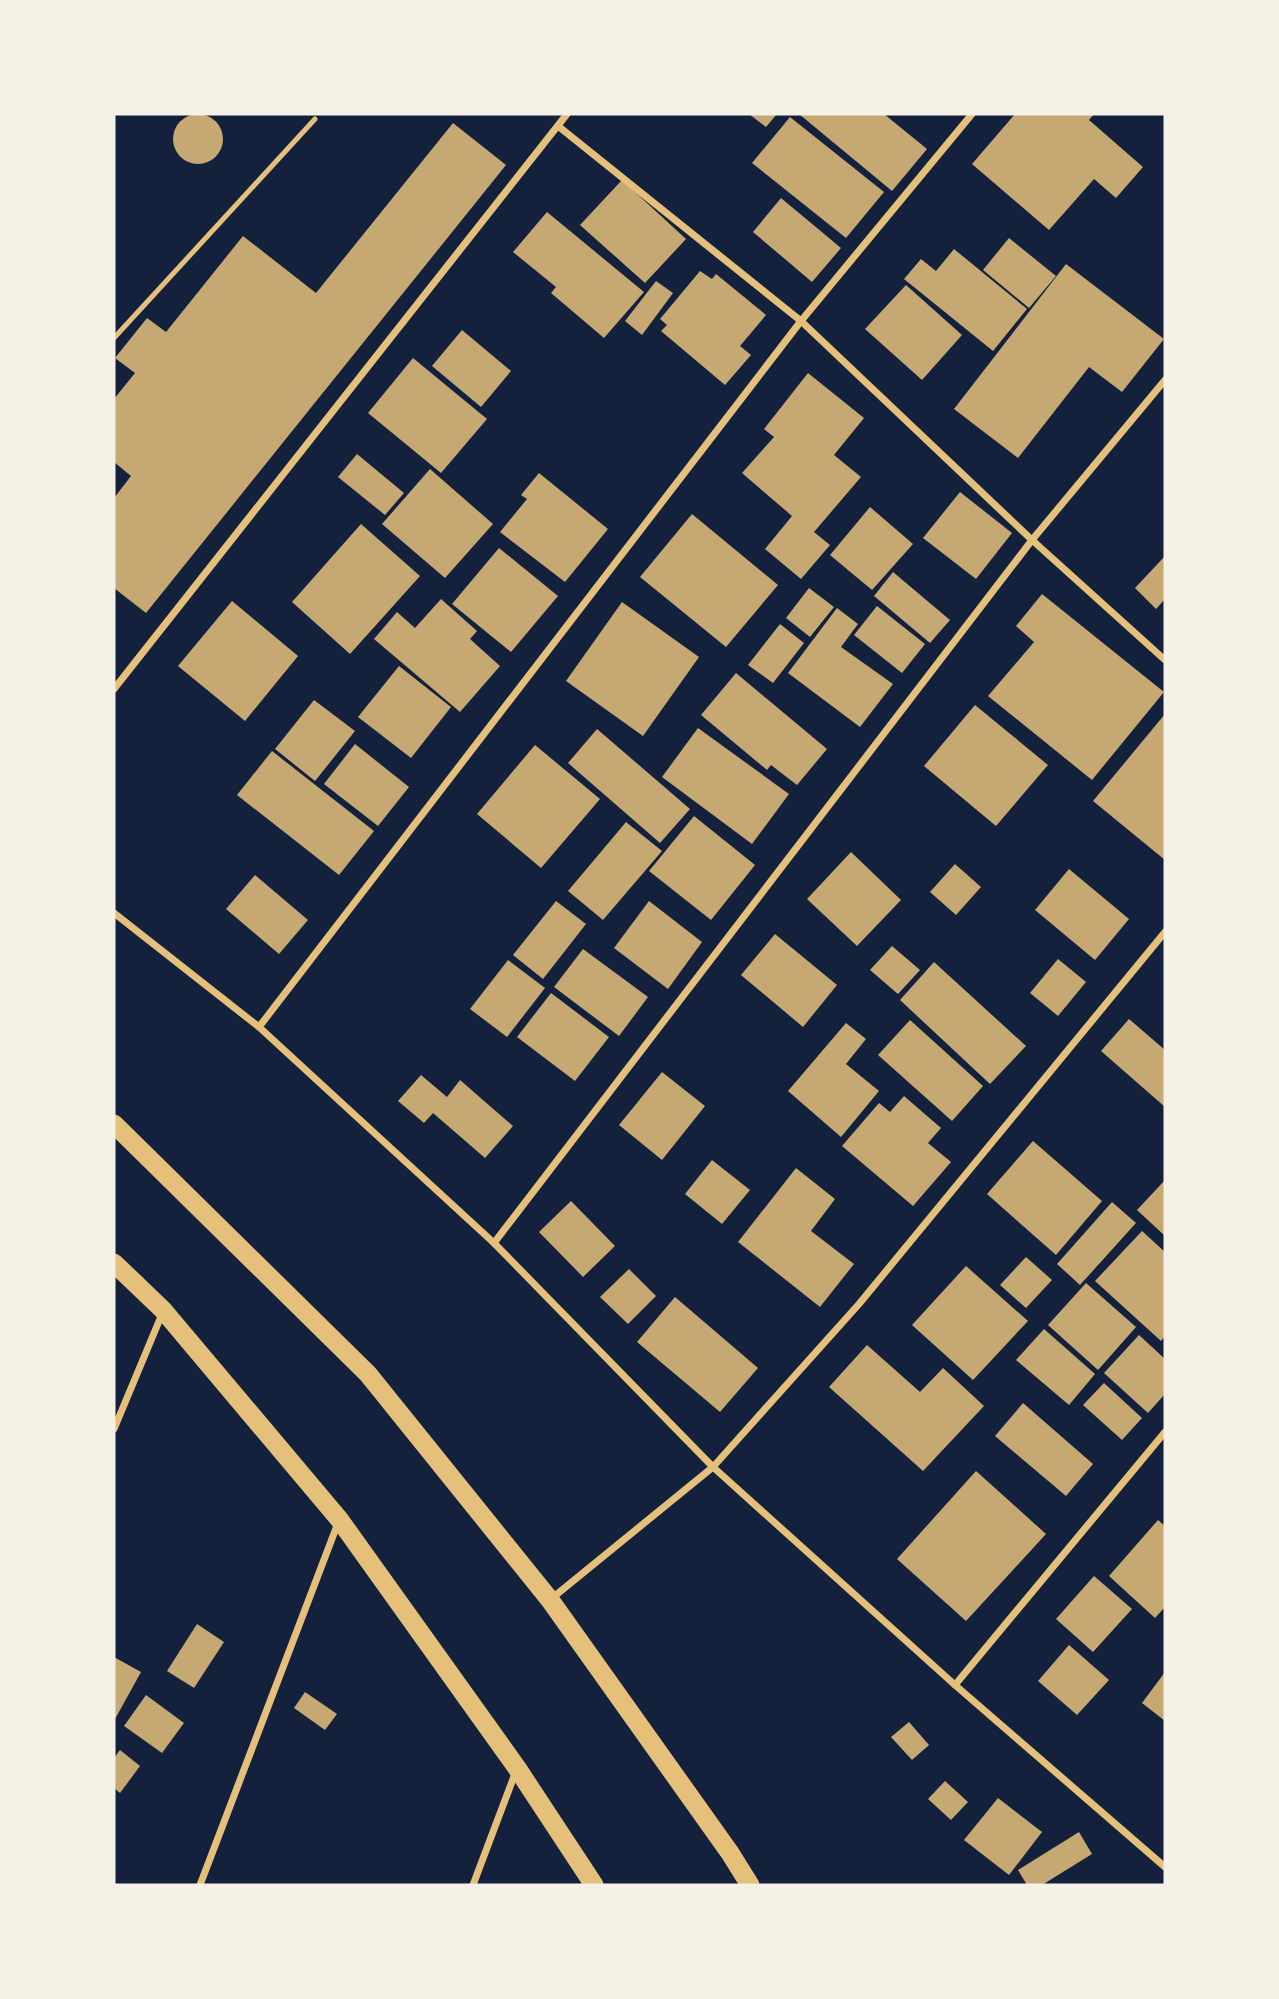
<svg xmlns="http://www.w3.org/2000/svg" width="1279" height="1999" font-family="Poppins,sans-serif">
<rect width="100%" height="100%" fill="#14213d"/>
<g fill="#c6a872">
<polygon points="749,114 777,114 766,127"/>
<polygon points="799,114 884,114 927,149 892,191"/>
<polygon points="1015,114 1094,114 1089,120 1143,167 1116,198 1094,179 1049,230 972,164"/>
<circle cx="198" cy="139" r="25"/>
<polygon points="790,117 884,192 846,238 752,163"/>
<polygon points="453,123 506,165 146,613 114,588 114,498 131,476 114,462 114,399 135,373 115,358 147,318 166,332 243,236 316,293"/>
<polygon points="622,180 686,239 645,283 580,225"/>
<polygon points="781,198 841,248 812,282 753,232"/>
<polygon points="547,212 644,292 604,338 551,293 556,287 513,252"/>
<polygon points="1009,238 1056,276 1029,308 983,270"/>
<polygon points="954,249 1027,309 993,351 904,279 921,259 936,271"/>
<polygon points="1066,264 1164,339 1122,392 1089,367 1018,458 954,409"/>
<polygon points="700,271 712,279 716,274 766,315 740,346 751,355 725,385 661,331 667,325 660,319"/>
<polygon points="656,281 673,293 642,335 625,321"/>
<polygon points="906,285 962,335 922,380 865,329"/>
<polygon points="462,330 511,371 481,407 432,366"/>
<polygon points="413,358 487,419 441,473 368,413"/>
<polygon points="808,373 864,418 834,455 861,477 814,532 830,545 801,579 765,549 792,516 742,473 774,437 764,429"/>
<polygon points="357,454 404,493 385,515 338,477"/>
<polygon points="430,469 493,524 445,578 382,524"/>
<polygon points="539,473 608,529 565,582 500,532 527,499 521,495"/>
<polygon points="960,492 1012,533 976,579 923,538"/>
<polygon points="870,507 913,544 872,590 830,555"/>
<polygon points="692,514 778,585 726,647 640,577"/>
<polygon points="361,524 420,576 350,654 292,602"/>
<polygon points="499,548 558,596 511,652 452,604"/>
<polygon points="1165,556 1165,599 1156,609 1135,588"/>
<polygon points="893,572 950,620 930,643 874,596"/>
<polygon points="809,588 834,607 810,637 786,618"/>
<polygon points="1042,594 1164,692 1092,780 988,696 1034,642 1016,626"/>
<polygon points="441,599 477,631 470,639 500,666 460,712 374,639 397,612 415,628"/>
<polygon points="232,601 298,656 245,721 178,666"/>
<polygon points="622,602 699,657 643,736 566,681"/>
<polygon points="877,606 925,644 902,673 854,635"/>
<polygon points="837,608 858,624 841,647 893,684 860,727 788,673"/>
<polygon points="780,624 804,643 773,683 748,665"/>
<polygon points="399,666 451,707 411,758 358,717"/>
<polygon points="736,673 827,749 797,785 771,765 767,770 701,715"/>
<polygon points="314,700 355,731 315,781 275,749"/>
<polygon points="975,705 1048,765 996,826 924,766"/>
<polygon points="1165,714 1165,860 1093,801"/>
<polygon points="698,728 789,794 752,844 662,777"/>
<polygon points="597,729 690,809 660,843 568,763"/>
<polygon points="355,744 409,787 378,826 324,784"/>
<polygon points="535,745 600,799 541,868 477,814"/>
<polygon points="272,751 374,831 339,875 237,795"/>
<polygon points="694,816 755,865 711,920 649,871"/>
<polygon points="626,822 662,851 603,920 568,891"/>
<polygon points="851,852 901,900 857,946 807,899"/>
<polygon points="955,864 981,887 956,915 930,892"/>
<polygon points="1069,869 1129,919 1095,960 1035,910"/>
<polygon points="255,875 308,920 279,954 226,909"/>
<polygon points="556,901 586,924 543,979 513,955"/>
<polygon points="649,901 702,942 668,989 614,948"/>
<polygon points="775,934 837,985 803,1027 741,975"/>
<polygon points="892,946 920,970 898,994 870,970"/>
<polygon points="583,949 648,997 619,1036 554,987"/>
<polygon points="1058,959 1086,982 1058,1016 1030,993"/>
<polygon points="508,960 545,988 507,1037 470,1009"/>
<polygon points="934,962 1026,1046 990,1084 900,1000"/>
<polygon points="551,993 609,1037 575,1081 517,1037"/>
<polygon points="1129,1019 1165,1050 1165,1107 1101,1051"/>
<polygon points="910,1020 983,1086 952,1121 878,1055"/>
<polygon points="846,1023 866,1039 846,1064 879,1091 841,1137 788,1091"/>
<polygon points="662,1072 705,1106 662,1160 619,1125"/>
<polygon points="421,1075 447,1097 460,1080 513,1126 485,1158 433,1113 424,1123 398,1101"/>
<polygon points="904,1096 941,1128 928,1143 951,1162 913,1206 842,1146 879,1103 890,1112"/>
<polygon points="1033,1141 1102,1201 1056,1255 987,1194"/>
<polygon points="712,1160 750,1190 722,1224 685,1194"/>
<polygon points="796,1168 835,1199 811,1231 854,1264 820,1307 738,1242"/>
<polygon points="1165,1180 1165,1236 1137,1210"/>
<polygon points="571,1201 615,1246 583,1277 539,1232"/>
<polygon points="1112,1202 1136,1223 1080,1285 1057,1264"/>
<polygon points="1142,1231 1165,1252 1165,1336 1161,1341 1095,1281"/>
<polygon points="1026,1257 1052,1280 1026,1308 1000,1285"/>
<polygon points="966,1266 1028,1321 973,1380 912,1325"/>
<polygon points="629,1269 656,1296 628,1324 600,1297"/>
<polygon points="1086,1283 1136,1327 1098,1370 1048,1325"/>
<polygon points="675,1297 758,1368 720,1412 637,1342"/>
<polygon points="1044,1329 1095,1374 1069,1405 1016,1360"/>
<polygon points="1139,1335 1165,1359 1165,1394 1148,1413 1104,1373"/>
<polygon points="867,1345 920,1392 943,1368 984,1406 923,1471 829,1387"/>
<polygon points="1104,1383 1142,1418 1122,1440 1083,1405"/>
<polygon points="1023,1403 1093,1464 1066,1496 995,1436"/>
<polygon points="976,1471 1046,1534 966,1621 897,1559"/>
<polygon points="1158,1520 1165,1526 1165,1607 1155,1618 1109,1576"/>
<polygon points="1094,1576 1132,1609 1093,1652 1056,1619"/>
<polygon points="197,1624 224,1642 194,1688 167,1671"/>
<polygon points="1069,1645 1109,1680 1077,1715 1038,1681"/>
<polygon points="114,1657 141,1672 114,1721"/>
<polygon points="1165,1672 1165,1721 1142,1703"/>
<polygon points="305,1692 337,1714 325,1730 294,1708"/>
<polygon points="146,1695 184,1723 162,1753 124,1726"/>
<polygon points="909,1722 929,1745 912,1760 891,1737"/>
<polygon points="120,1750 140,1766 120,1793 114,1788 114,1758"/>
<polygon points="945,1781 968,1802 951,1820 928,1799"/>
<polygon points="998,1798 1042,1832 1009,1875 964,1840"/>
<polygon points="1079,1832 1092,1854 1042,1885 1027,1885 1018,1870"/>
</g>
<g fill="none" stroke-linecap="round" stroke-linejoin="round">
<polyline stroke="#e5c07b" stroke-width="5" points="114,338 315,119"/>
<g stroke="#e5c07b" stroke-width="7">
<polyline points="558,126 801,321 1032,540 1165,660"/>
<polyline points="114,689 567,114"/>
<polyline points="114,913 259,1027 494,1243 713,1467 955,1685 1165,1867"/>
<polyline points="259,1027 801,321 972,114"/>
<polyline points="494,1243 1032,540 1165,380"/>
<polyline points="114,1429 162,1314"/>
<polyline points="551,1599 713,1467 859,1304 1165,932"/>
<polyline points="955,1685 1165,1432"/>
<polyline points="200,1885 338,1523"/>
<polyline points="473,1885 516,1771"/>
</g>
<g stroke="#e5c07b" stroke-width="19">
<polyline points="114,1124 368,1374 550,1600 730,1853 750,1885"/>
<polyline points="114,1263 163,1310 339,1519 517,1768 594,1885"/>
</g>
</g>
<rect width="1279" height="1999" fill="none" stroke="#f6f1e7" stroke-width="231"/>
</svg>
